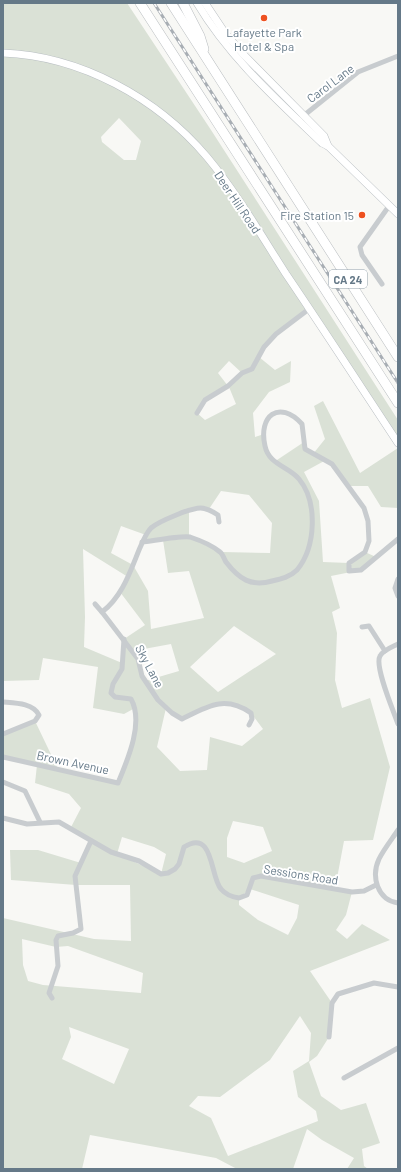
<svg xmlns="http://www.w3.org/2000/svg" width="401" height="1172" font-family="Barlow,sans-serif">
<rect width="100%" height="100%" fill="#f8f8f5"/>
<path fill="#dae1d6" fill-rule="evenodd" d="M3,3h124l84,127 187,290v23l-88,-134 -34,25 -17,23 16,13 16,-9 -1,21 -21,10 -16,21 2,24 9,-3 1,11 9,17 30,-20v4l9,8 12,-15 -11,-33 9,-5 37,72 38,-25v60l-17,-1 -13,-21h-21l-21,-26 -22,12 15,29 4,61 26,1 16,-11 11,5 -15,13 -30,6 9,32 -8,4 5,21 -2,47 7,28 28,-10 20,69 -17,73 -29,1 -9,48 17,3 -6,23 -10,15 11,9 15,-15 28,16 -80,31 22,32 -3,34 -12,19 -8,6 12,34 20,14 25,-7 14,40 -18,6 2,17 4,3h-21l7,-11 -32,-18 -15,-11 -14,40h-56l-21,-11 -126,-23 -8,34h-79v-251l91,21 37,2 -1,-56h-54l-65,-5 -1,-30h28l43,13 10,-22 -21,-12 11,-21 -12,-14 -34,-11 2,-18 -34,-8v-23l32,-13 23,48 60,13c9,-22 22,-50 17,-74l-11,6 -31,-6 5,-41 -55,-9 -4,22 -36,1zM119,118l22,23 -5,19h-12l-22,-18 -1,-5zM229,361l13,12 -14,13 -10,-13zM229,387l7,17 -31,16 -8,-7 8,-13zM221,491l28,4 23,28 -2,30 -48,-1 -33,-15v-27l20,-1zM121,526l25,9 -4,7 21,-2 5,33 21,-2 15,47 -53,11 -3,-38 -15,-26 -22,-12zM83,549l45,28 -8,15 25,33 -21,14 -2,24 -38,-16 1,-30zM234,626l42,28 -58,38 -28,-25zM171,644l8,27 -34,10 -12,-30zM226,702l25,11 12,16 -21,17 -32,-9 -3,33 -27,1 -23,-24 9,-39 16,11zM233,821l30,6 9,24 -28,12 -17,-6v-19zM122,837l32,10 12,7 -5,20 -44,-20zM250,889l49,16 -2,13 -9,17 -30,-15 -19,-15v-7zM22,939l34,8 12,-1 75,27 -2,20 -98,-8 -15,-4 -5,-16zM300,1016l11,17 -2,28 -16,10 5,26 18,14 2,10 -90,35 -17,-38 -22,-12 9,-10 22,1 50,-37zM69,1027l60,22 -15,35 -52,-25 9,-22z"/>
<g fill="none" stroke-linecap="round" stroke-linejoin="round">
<defs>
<g id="secondary">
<path d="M197,3c32,54 80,97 125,140l6,3 70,68"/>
<polyline points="205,3 225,33 243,54 324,136 328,146"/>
<path d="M3,53c78,3 154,45 204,104 30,36 54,78 79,117 38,56 75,113 112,169"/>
</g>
<g id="highway">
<polyline points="140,3 398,403"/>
<polyline points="171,3 398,357"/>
<polyline points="183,3 200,36 204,49"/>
</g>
</defs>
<use href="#secondary" stroke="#b8bec2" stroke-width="8"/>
<use href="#highway" stroke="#babec1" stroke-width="10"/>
<g stroke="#c8cccf" stroke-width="5">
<polyline points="302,117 358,72 398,56"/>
<polyline points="382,284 362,255 360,247 389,206"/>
<polyline points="197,413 205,400 228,386 242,373 252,369 264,347 276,334 309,309"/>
<path d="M219,522l-1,-7c-15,-10 -20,-8 -37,-2 -9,4 -22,8 -30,15 -5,5 -9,15 -12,22 -9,22 -17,47 -37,62l36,47 4,17 16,24 14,13 10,6c26,-13 43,-24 69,-6l1,6 -3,6"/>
<path d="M142,542c10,-1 41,-7 48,-5 9,3 23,9 30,15 3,2 4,7 6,10 13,17 25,25 46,19 9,-2 18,-4 25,-11 19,-23 21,-68 2,-91 -11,-13 -30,-14 -34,-33 -7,-30 14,-47 37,-22l3,25 27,15 32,44 4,13 1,20 -4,11 -16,11v8l12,-1 37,-31"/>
<polyline points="398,579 395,588 398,596"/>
<polyline points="95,604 102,612"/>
<polyline points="362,627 369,626 385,651"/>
<path d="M398,644c-6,3 -15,6 -18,12 -6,10 14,56 18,68"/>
<path d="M3,702c12,1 30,1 36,13l-4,6 -32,13"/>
<path d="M3,757l115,26c10,-24 26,-61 13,-84l-16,-2 -4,-4 2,-9 9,-15 2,-30"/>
<polyline points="3,782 25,791 40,822"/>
<path d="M3,818l24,6 32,-2 52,30 28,9 22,13 7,-1 7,-4 4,-5 5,-17c30,-19 26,30 37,42 5,6 11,8 18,9l8,-3 6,-17 8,-2 91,16 12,-1 12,-6"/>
<path d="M398,830c-6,9 -14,19 -19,29 -8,17 -2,41 19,44"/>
<polyline points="52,998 49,993 58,966 56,940 58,936 73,933 81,929 75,876 91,841"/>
<polyline points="329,1037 332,1003 338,994 374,983 398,987"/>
<polyline points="344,1078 398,1048"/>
</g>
<use href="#secondary" stroke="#fff" stroke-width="7"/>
<use href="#highway" stroke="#fff" stroke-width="9"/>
<defs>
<polyline id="rail" points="154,3 398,383"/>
</defs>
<use href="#rail" stroke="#a8aeb4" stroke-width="3"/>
<use href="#rail" stroke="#fff" stroke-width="1.5" stroke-dasharray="4.5" stroke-linecap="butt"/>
</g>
<g fill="#ee5120" stroke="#fff" stroke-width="1.5">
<circle cx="264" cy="18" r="4"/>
<circle cx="362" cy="215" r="4"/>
</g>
<g text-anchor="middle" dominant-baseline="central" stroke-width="4" stroke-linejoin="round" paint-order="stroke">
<rect fill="#fff" stroke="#93a1ac" stroke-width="1" x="329" y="270" width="38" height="18" rx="3"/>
<g font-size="11" font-weight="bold" fill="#657988">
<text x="348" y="279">CA 24</text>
</g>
<g font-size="12" fill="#657988" stroke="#fff">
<text x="264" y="32">Lafayette Park<tspan x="264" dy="14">Hotel &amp; Spa</tspan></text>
<text x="354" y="215" text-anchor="end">Fire Station 15</text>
</g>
<g font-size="12" fill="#657988" stroke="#fff">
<text transform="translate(330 83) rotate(-37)">Carol Lane</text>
<text transform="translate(238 202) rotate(56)">Deer Hill Road</text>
<text transform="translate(150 666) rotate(62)">Sky Lane</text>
<text transform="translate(73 762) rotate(12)">Brown Avenue</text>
<text transform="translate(301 874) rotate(9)">Sessions Road</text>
</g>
</g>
<rect width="401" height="1172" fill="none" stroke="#657988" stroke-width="8"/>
</svg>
